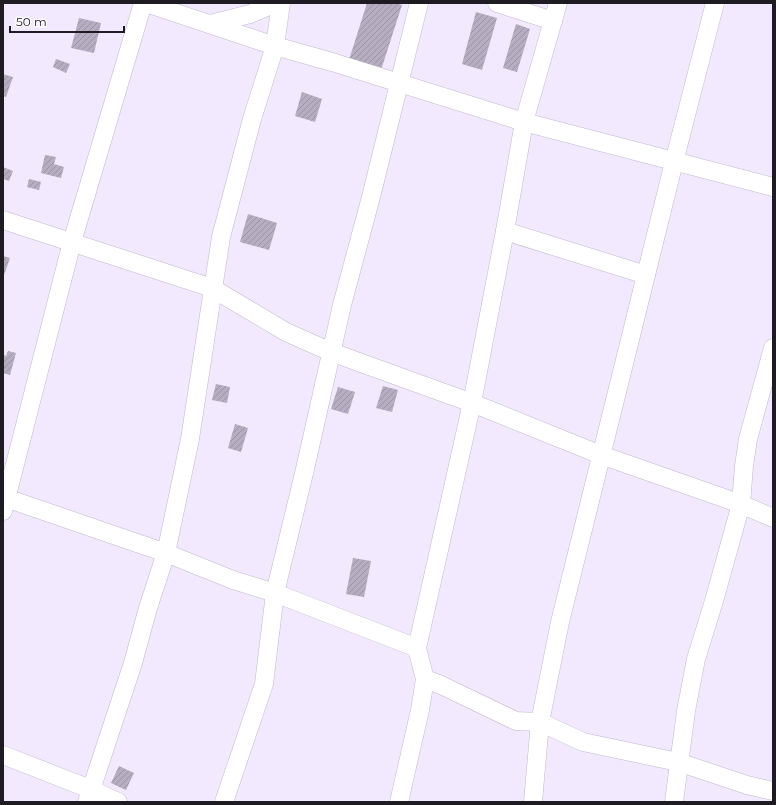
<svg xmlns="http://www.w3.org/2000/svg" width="776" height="805" font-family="Montserrat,sans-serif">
<defs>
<pattern id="building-hatch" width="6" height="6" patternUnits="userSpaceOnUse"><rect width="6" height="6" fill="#b6adc1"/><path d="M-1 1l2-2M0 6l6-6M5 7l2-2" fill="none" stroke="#9c94a6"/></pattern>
</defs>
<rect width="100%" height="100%" fill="#f2e9fe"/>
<g fill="url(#building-hatch)">
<polygon points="367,3 396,3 402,5 381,70 349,60"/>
<polygon points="476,12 497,18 482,70 462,64"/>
<polygon points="79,18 101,23 94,53 71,48"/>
<polygon points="516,24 530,29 517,72 503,68"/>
<polygon points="56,59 70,64 66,73 53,67"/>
<polygon points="3,74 13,77 6,97 3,96"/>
<polygon points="302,92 322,99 315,122 295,116"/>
<polygon points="45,155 56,157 54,164 64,167 61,178 41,173"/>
<polygon points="3,167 13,171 9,181 3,179"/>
<polygon points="29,179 41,182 39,190 27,187"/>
<polygon points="248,214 277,223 269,250 240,242"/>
<polygon points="3,256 10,258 3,278"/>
<polygon points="8,351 16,353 10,375 3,373 3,355 6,356"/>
<polygon points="216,384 230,387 227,403 212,400"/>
<polygon points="383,386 398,390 392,412 376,408"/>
<polygon points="338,387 355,392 348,414 331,409"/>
<polygon points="235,424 248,428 241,452 228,448"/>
<polygon points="353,558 371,561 364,597 346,594"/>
<polygon points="119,766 134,773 126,790 111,783"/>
</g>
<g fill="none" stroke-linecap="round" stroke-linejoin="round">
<defs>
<g id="minor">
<polyline points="146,3 275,46 332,62 524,122 773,187"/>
<polyline points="497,3 553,21"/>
<polyline points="210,24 250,14 276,3"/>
<polyline points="3,220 212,288 286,332 331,352 472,403 601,455 741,504 773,518"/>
<polyline points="505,231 646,275"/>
<polyline points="3,497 166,553 233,580 275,593 417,648"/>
<polyline points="3,511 72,242 143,3"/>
<polyline points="425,679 441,685 516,721 540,722 583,742 678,762 747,785 773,791"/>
<polyline points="3,755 90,789 118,802"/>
<polyline points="87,802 133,663 148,608 166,553 190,439 221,237 252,119 275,46 281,3"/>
<polyline points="224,802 264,684 275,593 305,469 342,305 371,197 419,3"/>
<polyline points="399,802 420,710 425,679 417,648 472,403 505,231 524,122 558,3"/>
<polyline points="533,802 540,722 560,622 674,162 715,3"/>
<polyline points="674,802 686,711 696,659 714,601 741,504 744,466 748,439 773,348"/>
</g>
</defs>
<use href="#minor" stroke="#c0b7cc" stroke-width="19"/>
<use href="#minor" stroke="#fff" stroke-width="18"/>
</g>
<rect width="776" height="805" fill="none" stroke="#1f1b23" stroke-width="8"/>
<path d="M10 26v6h114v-6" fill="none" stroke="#1f1b23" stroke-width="2"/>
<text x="16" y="26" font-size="12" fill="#1f1b23" stroke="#fcfafe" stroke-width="3" paint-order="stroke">50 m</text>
</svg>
